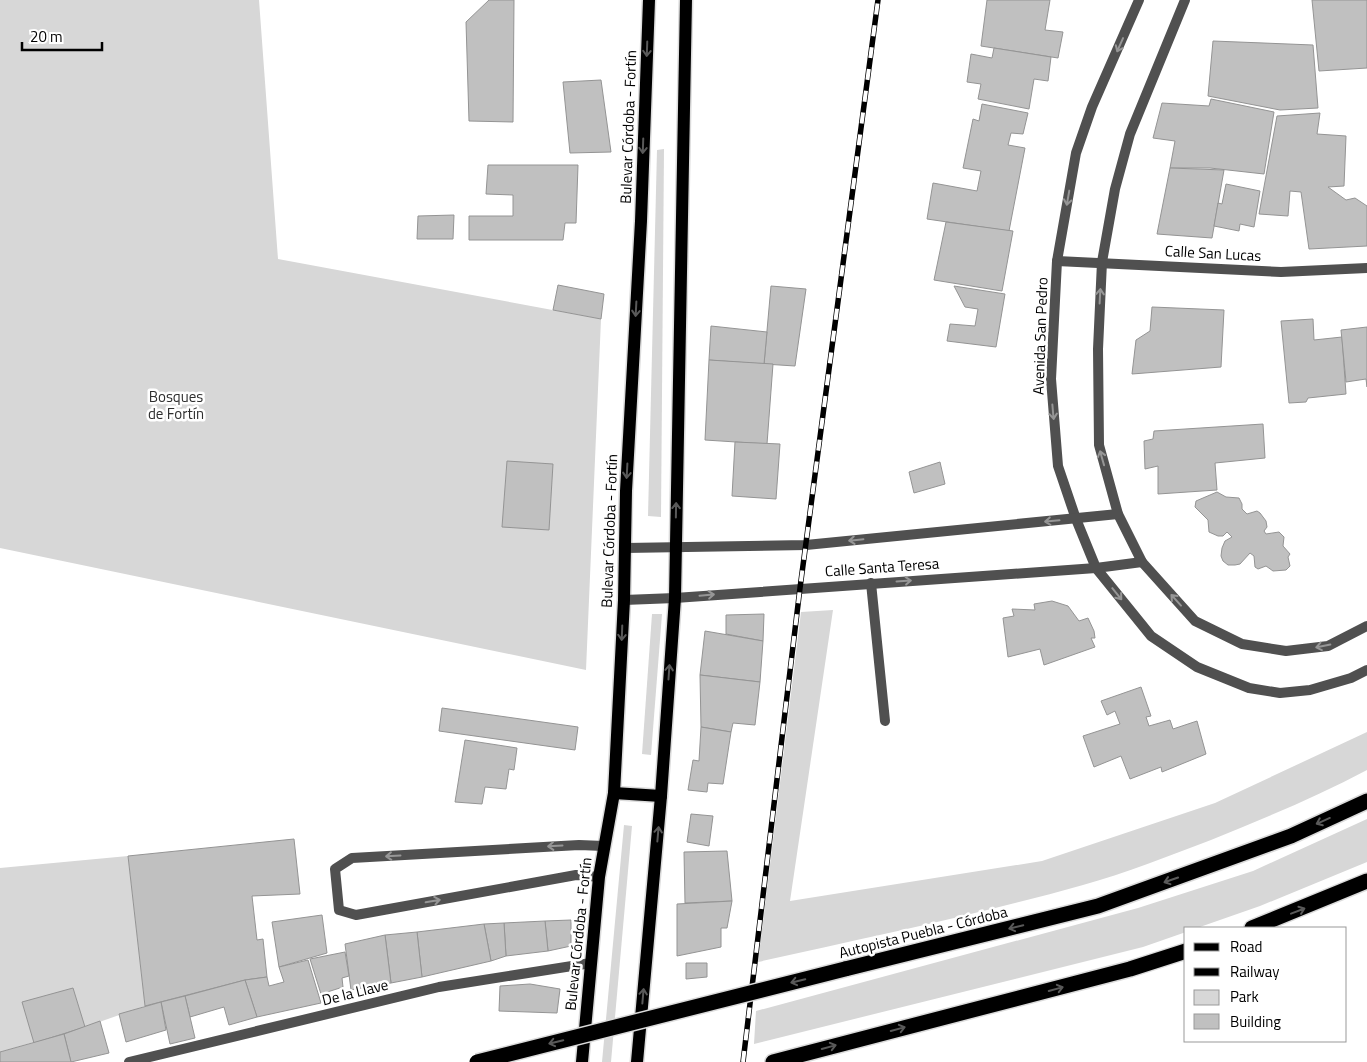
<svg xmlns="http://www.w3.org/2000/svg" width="1367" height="1062" font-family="'Titillium Web',sans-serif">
<rect width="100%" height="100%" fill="#fff"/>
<g fill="#d7d7d7">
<polygon points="0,0 259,0 278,259 601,319 586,670 0,548"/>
<polygon points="664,149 661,517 648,516 657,150"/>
<path d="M833,610l-43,291 252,-40 173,-58 152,-71v38c-50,27 -103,48 -156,70 -42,16 -85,33 -128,45 -107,30 -217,53 -325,77l43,-350z"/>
<polygon points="652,614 662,614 651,755 642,754"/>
<polygon points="1367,819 1367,862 1260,906 1197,928 1186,928 1186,932 1143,947 754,1044 756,1011 1138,908 1253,871"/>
<polygon points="624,825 632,826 611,1062 602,1062"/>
<polygon points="128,856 145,1006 85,1027 0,1052 0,868"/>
</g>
<g fill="#c0c0c0" stroke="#949494">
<polygon points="489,0 514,0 513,122 469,121 466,22"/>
<polygon points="987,0 1050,0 1045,30 1063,32 1058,58 981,46"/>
<polygon points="1312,0 1367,0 1367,68 1319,71"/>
<polygon points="1213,41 1313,45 1318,108 1280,110 1208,96"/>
<polygon points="994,48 1051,57 1048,81 1034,79 1029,109 978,99 981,84 967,82 971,54 992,58"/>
<polygon points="601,80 611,152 570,153 563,82"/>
<polygon points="1211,99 1274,112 1264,174 1210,168 1170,168 1175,141 1153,138 1162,103 1209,106"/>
<polygon points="982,104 1028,113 1023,134 1011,133 1008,145 1025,148 1009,231 927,219 933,183 977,191 981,171 963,168 973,119 979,121"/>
<polygon points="1320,113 1317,134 1346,136 1344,186 1328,187 1346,200 1355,198 1367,206 1367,246 1309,249 1301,192 1290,191 1288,216 1259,214 1277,116"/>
<polygon points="488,165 578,165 576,223 565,223 563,240 469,240 469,216 513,216 513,195 486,194"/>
<polygon points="1170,168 1224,170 1212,238 1157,234"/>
<polygon points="1226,184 1260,191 1254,227 1240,224 1239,231 1214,226 1218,203 1222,204"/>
<polygon points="454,215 453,239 417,239 418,216"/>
<polygon points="946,222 1013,231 1002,291 934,280"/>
<polygon points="558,285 604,294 601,319 553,310"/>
<polygon points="771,286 806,289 795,366 764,364"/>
<polygon points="954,286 1005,294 996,347 947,341 950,324 975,326 978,309 965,307"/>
<polygon points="1152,307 1224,310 1221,367 1132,374 1136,340 1150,331"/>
<polygon points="1313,319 1314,340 1342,337 1346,394 1308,398 1306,402 1289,403 1281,321"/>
<polygon points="711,326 767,332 764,364 709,360"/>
<polygon points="1367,327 1367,387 1366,379 1346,382 1341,330"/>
<polygon points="709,360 773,364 767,444 705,440"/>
<polygon points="1263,424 1265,458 1215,463 1217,490 1158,494 1158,466 1145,469 1144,441 1153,439 1154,431"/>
<polygon points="735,442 780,444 776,499 732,496"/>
<polygon points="507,461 553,464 549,530 502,527"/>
<polygon points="940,462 945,484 914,493 909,472"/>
<polygon points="1217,492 1226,497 1239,498 1242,504 1242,509 1247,514 1257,511 1260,513 1266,521 1267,527 1264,531 1266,534 1279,532 1284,537 1283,546 1290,554 1288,557 1290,566 1286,570 1273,571 1266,566 1258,569 1255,567 1254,556 1250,553 1240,564 1235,565 1228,565 1223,561 1221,556 1222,548 1225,541 1232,537 1227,532 1223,536 1218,536 1209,532 1208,520 1195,507 1196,501"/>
<polygon points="1052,601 1068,606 1079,621 1088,618 1094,631 1095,638 1091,638 1095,647 1044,665 1040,649 1008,657 1003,618 1014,616 1012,609 1035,610 1034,604"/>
<polygon points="764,614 763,641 726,634 726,615"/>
<polygon points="705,631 763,641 760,682 700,675"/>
<polygon points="700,675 760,682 755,725 733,723 731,732 701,727"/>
<polygon points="1141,687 1151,716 1146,717 1149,726 1170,720 1173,729 1197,721 1206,754 1162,772 1161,767 1130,779 1121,756 1094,767 1083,736 1120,724 1115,711 1107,715 1101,701"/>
<polygon points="442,708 578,727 575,750 439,731"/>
<polygon points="701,727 731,732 723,784 708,783 707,792 688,790 693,760 699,761"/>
<polygon points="465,740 517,748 514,770 509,769 506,789 485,787 482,804 455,802"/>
<polygon points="691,814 713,816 709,846 687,842"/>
<polygon points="294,839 300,894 252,896 257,940 263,939 267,977 245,980 145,1006 128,856"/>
<polygon points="727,851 732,901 685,903 684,852"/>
<polygon points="732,901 727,928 721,928 721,947 677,956 677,904"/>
<polygon points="322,915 327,953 279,967 272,922"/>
<polygon points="571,920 571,946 548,951 545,921"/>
<polygon points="545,921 548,951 506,956 504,923"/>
<polygon points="504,923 506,956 491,961 484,924"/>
<polygon points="484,924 491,961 422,977 417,932"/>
<polygon points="417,932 422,977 391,983 385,935"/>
<polygon points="385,935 391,983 351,990 345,944"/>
<polygon points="345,952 349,976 342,978 343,987 321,994 310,959"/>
<polygon points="308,960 321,1003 257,1017 245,980 267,977 269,986 284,982 279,967"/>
<polygon points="686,963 707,963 707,977 686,979"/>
<polygon points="245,980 257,1017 229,1025 224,1007 190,1017 185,996"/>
<polygon points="530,984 560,989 557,1013 499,1011 500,986"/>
<polygon points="73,988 85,1027 34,1043 22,1002"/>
<polygon points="185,996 195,1038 170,1044 161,1002"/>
<polygon points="161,1002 166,1030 126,1042 119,1014"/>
<polygon points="100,1021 109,1053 71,1062 64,1034"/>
<polygon points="64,1034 71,1062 0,1062 0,1052"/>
</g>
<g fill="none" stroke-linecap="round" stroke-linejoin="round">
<defs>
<g id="primary">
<polyline points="614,793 661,796"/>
<polyline points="582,1062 599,877 614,793 624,600 626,491 641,221 649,0"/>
<polyline points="637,1062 661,796 675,598 686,0"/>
</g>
<g id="motorway">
<polyline points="1252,928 1367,881"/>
<polyline points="845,969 1098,906 1291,836 1367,801"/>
<polyline points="773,1062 1130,969 1186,951"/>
</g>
</defs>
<use href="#primary" stroke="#dbdbdb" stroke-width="15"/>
<use href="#motorway" stroke="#dbdbdb" stroke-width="18"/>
<g stroke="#505050" stroke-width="10">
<polyline points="871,583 885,721"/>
<polyline points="599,877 576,875 356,915 339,910 335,869 352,858 579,845 604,846"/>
</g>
<g stroke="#505050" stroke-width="10">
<polyline points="1139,0 1092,107 1076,153 1057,261 1051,379 1058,466 1076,519 1096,568 1151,636 1197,667 1249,688 1280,693 1310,690 1351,678 1367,670"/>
<polyline points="1185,0 1130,134 1115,189 1102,262 1098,349 1099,445 1118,514 1142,562 1195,621 1242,644 1286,651 1328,646 1367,626"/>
<polyline points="1057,261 1281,272 1367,268"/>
<polyline points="625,548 806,545 1118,514"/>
<polyline points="624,600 675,598 1096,568 1142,562"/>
<polyline points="129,1062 439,987 591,963"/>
</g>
<use href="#primary" stroke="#000" stroke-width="12"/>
<use href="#motorway" stroke="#000" stroke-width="15"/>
<defs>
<polyline id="rail" points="743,1062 800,588 878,0"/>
</defs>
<use href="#rail" stroke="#000" stroke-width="5.5"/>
<use href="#rail" stroke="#fff" stroke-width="4" stroke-dasharray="11" stroke-linecap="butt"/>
<defs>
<polyline id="motorway-bridge" points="477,1062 845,969"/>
</defs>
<use href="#motorway-bridge" stroke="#dbdbdb" stroke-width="18" stroke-linecap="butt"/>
<use href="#motorway-bridge" stroke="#000" stroke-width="15"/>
</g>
<defs><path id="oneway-shaft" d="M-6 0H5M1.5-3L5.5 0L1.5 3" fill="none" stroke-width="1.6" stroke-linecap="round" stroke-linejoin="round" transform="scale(1.25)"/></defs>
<g stroke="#969696">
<use href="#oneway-shaft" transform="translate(1120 45) rotate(114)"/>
<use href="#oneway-shaft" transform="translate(1068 198) rotate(100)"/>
<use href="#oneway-shaft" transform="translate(1100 296) rotate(-87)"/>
<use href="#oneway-shaft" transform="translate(1053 412) rotate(85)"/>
<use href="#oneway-shaft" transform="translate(1102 458) rotate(-106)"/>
<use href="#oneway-shaft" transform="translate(1052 521) rotate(175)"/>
<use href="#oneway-shaft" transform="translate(856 540) rotate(174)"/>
<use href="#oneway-shaft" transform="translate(904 581) rotate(-4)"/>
<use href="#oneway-shaft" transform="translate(1117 594) rotate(51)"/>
<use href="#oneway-shaft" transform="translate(707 595) rotate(-5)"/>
<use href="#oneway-shaft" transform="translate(1176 600) rotate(-132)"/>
<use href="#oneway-shaft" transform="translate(1323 646) rotate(169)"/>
<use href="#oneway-shaft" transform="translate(555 846) rotate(177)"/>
<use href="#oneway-shaft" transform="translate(393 856) rotate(177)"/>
<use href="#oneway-shaft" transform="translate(433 901) rotate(-10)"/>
</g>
<g stroke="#595959">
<use href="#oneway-shaft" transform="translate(647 49) rotate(92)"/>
<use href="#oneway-shaft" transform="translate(643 146) rotate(92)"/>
<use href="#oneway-shaft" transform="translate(636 309) rotate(93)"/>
<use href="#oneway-shaft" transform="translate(627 471) rotate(93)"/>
<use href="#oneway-shaft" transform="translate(676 510) rotate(-89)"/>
<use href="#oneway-shaft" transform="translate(622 633) rotate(92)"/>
<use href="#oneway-shaft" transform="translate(669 672) rotate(-86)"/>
<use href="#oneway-shaft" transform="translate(1323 821) rotate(156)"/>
<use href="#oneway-shaft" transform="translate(658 834) rotate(-85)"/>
<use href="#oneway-shaft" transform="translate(1171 880) rotate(161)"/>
<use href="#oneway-shaft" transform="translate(1298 911) rotate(-21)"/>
<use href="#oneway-shaft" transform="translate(1016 927) rotate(166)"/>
<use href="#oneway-shaft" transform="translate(798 981) rotate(166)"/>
<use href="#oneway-shaft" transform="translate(1056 989) rotate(-15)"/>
<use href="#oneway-shaft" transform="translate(643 996) rotate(-85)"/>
<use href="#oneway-shaft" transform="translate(898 1029) rotate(-15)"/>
<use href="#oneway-shaft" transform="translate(556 1042) rotate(166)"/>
<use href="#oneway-shaft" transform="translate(829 1047) rotate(-15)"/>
</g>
<g text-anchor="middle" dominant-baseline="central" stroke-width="5" stroke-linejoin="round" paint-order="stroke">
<g font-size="15" fill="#000" stroke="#fff">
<text transform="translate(628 127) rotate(-88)">Bulevar Córdoba - Fortín</text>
<text transform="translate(1213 253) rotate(3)">Calle San Lucas</text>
<text transform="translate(1040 336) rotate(-88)">Avenida San Pedro</text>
<text transform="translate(609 531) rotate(-88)">Bulevar Córdoba - Fortín</text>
<text transform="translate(882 567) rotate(-4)">Calle Santa Teresa</text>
<text transform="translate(923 932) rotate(-14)">Autopista Puebla - Córdoba</text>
<text transform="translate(578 934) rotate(-84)">Bulevar Córdoba - Fortín</text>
<text transform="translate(355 992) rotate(-14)">De la Llave</text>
</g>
<g font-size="15" fill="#2e2e2e" stroke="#fff">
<text x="176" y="396">Bosques<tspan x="176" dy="17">de Fortín</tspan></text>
</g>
</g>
<rect x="1184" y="927" width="162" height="115" fill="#ffffff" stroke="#999999"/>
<rect x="1194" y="943" width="25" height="8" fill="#000000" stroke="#999999"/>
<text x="1230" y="952" font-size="15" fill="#000000">Road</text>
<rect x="1194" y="968" width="25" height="8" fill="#000000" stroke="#999999"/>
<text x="1230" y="977" font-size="15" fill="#000000">Railway</text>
<rect x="1194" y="990" width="25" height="15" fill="#d7d7d7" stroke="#999999"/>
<text x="1230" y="1002" font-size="15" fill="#000000">Park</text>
<rect x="1194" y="1014" width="25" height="15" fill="#c0c0c0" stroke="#999999"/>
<text x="1230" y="1027" font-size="15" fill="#000000">Building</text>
<path d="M22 42v8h80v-8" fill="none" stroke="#000000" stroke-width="2.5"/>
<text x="30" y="42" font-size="15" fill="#000000" stroke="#ffffff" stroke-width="4" paint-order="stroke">20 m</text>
</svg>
